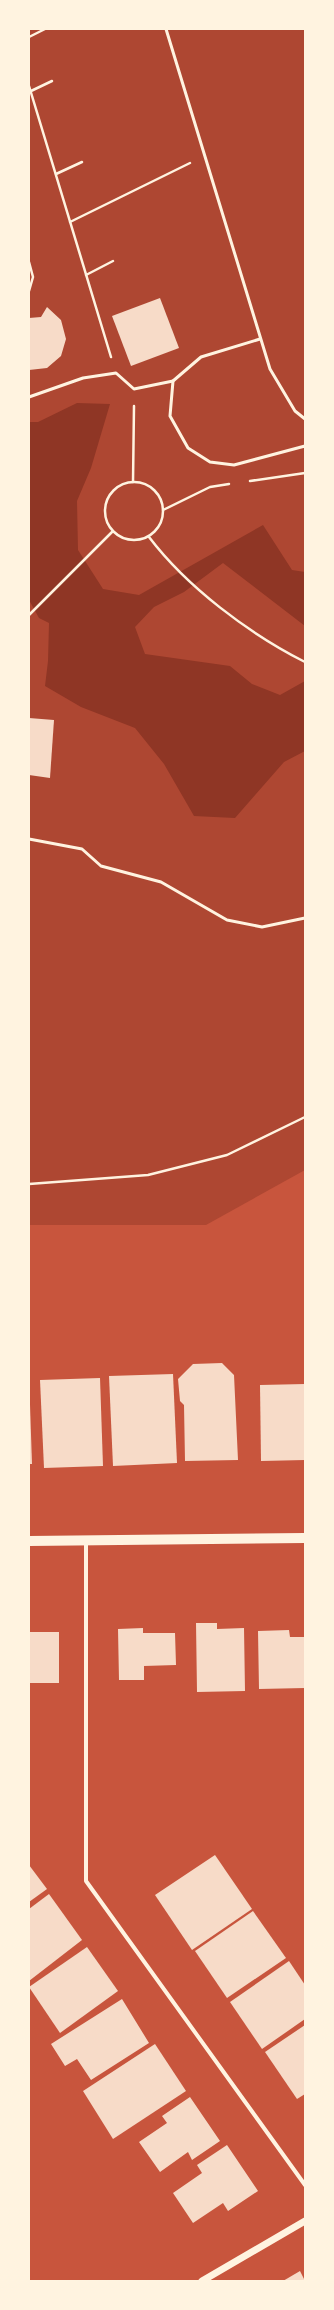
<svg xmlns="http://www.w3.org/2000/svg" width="334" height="2310" font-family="'PT Serif',serif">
<rect width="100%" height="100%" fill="#c8553d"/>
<polygon fill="#ae4732" points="29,29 305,29 305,1170 206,1225 29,1225"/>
<polygon fill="#8f3625" points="77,403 110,404 91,468 77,501 78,550 103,589 139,595 263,525 292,570 305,572 305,626 223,563 184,592 154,607 135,627 145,654 230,666 252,684 280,695 305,681 305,751 284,762 235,818 194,816 164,764 135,728 81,707 45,686 48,661 49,623 39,618 29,600 29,422 38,422"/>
<g fill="#f7dbc8">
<polygon points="160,298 179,348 131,366 112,316"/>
<polygon points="47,307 61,320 66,339 61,356 47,368 29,370 29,318 41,317"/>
<polygon points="29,718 54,720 50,778 29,775"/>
<polygon points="222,1363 234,1375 238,1460 185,1461 184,1405 180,1401 178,1379 193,1364"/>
<polygon points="173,1374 177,1463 113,1466 109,1376"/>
<polygon points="100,1378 103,1466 44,1468 40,1380"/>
<polygon points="305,1384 305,1460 261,1461 260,1385"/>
<polygon points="29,1405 30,1405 32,1464 29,1464"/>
<polygon points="196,1623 217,1623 217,1629 244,1628 245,1691 197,1692"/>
<polygon points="143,1628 143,1633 175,1633 176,1665 144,1666 144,1680 119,1680 118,1629"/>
<polygon points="289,1630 290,1637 305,1637 305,1688 259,1689 258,1631"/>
<rect x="29" y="1632" width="30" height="51"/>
<polygon points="215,1855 252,1909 192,1950 155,1895"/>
<polygon points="29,1865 47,1889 29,1902"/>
<polygon points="49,1894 82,1940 29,1981 29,1909"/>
<polygon points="253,1911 286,1958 227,1998 195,1951"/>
<polygon points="87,1947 118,1991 60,2033 29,1987"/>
<polygon points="289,1961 305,1985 305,2019 262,2049 230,2002"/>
<polygon points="122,1999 149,2043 91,2080 77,2059 65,2066 51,2044"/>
<polygon points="305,2025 305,2094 297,2099 265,2052"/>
<polygon points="155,2044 186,2091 113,2139 83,2091"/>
<polygon points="190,2097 220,2141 192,2160 188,2152 160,2172 139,2142 167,2123 162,2116"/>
<polygon points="227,2145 258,2191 228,2211 223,2203 193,2223 173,2193 202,2173 197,2165"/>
<polygon points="300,2271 305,2281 283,2281"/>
</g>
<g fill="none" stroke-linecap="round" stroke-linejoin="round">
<g stroke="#fff3e0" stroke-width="2.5">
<polyline points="29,37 45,29"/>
<polyline points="29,86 111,357"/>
<polyline points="31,91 52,81"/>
<polyline points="56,174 82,162"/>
<polyline points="70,222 190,163"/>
<polyline points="29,262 33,277 29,291"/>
<polyline points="86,275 113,261"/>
<polyline points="250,481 305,473"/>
<circle cx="134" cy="511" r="29"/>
<polyline points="133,482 134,406"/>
<polyline points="163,510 210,487 229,484"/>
<path d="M149,537c38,50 99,96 156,125"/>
<polyline points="29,615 112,532"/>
<polyline points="29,1184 148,1175 227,1155 305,1117"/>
</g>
<g stroke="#fff3e0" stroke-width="3">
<polyline points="166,29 270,369 295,411 305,419"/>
<polyline points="260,339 201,357 173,381 170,416 188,448 210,462 234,465 305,446"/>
<polyline points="29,397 83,378 116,373 134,389 173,381"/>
<polyline points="29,839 82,849 101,866 161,882 227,920 262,927 305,918"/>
</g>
<polyline stroke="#fff3e0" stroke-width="4" points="86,1540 86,1881 305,2185"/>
<polyline stroke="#fff3e0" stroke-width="7" points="202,2281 305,2221"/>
<polyline stroke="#fff3e0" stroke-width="10" points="29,1541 305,1538"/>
</g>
<rect width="334" height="2310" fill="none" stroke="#fff3e0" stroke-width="60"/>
</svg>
